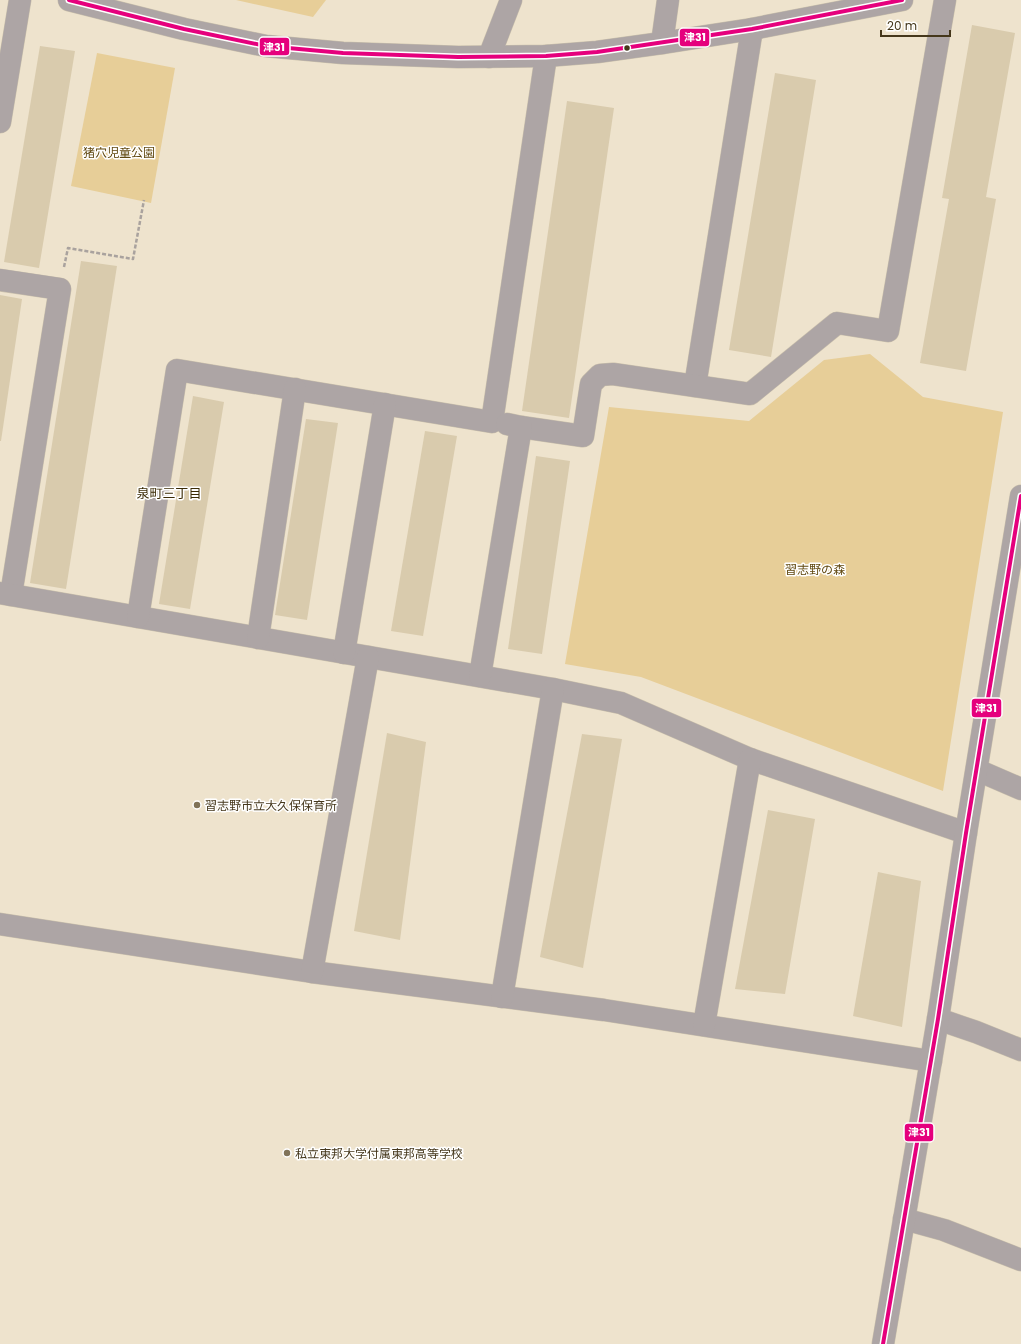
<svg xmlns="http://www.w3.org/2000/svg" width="1021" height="1344" font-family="Poppins,'Noto Sans JP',sans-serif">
<rect width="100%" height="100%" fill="#eee3cd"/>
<g fill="#e7ce98">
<polygon points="236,0 326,0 313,17"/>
<polygon points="97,53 175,68 151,203 71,186"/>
<polygon points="870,354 923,397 1003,412 943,791 641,677 565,664 609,407 749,421 824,360"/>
</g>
<g fill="#d9cbad">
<polygon points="972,25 1015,33 986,197 996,199 966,371 920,363 949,199 942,198"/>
<polygon points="40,46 75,51 39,268 4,262"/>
<polygon points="775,73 816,80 771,357 729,350"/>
<polygon points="567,101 614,108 569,418 522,411"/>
<polygon points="81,261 117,266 66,589 30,583"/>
<polygon points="0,295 22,299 1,441 0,441"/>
<polygon points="193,396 224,402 190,609 159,604"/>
<polygon points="306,419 338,423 307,620 275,615"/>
<polygon points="425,431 457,436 423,636 391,631"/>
<polygon points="536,456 570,461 542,654 508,649"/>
<polygon points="387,733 426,742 400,940 354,931"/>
<polygon points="582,734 622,739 583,968 540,957"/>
<polygon points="768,810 815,819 785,994 735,989"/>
<polygon points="878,872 921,881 902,1027 853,1016"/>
</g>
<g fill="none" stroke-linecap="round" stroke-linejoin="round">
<defs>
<g id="minor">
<polyline points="69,0 184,29 266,46 343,53 458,57 546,56 597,52 662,43 752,29 902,0"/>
<polyline points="662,43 668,0"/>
<polyline points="489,57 511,0"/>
<polyline points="0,122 20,0"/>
<polyline points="0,280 60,289 11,595"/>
<polyline points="695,386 752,29"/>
<polyline points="521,427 583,436 591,384 600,375 613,374 750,394 837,323 888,331 945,0"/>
<polyline points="0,593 553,689 621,703 750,759 966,833"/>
<polyline points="138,617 177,370 492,422 546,56"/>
<polyline points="258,638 295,389"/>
<polyline points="344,653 385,404"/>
<polyline points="480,676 521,427 507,424"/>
<polyline points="977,770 1021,789"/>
<polyline points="0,924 312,972 604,1010 931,1061"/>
<polyline points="312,972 368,657"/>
<polyline points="502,997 553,689"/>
<polyline points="938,1019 976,1032 1021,1050"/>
<polyline points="704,1025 750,759"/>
<polyline points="904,1219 944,1230 1021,1260"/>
<polyline points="883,1344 938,1019 966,833 1021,496"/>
</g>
</defs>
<use href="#minor" stroke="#cac0ac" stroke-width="23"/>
<polyline stroke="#a9a29e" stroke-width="2.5" stroke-dasharray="4 2" stroke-linecap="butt" points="64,267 68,248 133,259 144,200"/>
<use href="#minor" stroke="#ada5a5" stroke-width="22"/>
<defs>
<g id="bus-1">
<polyline points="69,0 184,29 266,46 343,53 458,57 546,56 597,52 752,29 902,0"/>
<polyline points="883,1344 938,1019 966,833 1021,496"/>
</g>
</defs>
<use href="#bus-1" stroke="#fff" stroke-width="7"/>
<use href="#bus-1" stroke="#e5007d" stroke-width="4"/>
</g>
<circle fill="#45371b" stroke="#fff" stroke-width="1.5" cx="627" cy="48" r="3.5"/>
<g fill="#807359" stroke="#fff" stroke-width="1.5">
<circle cx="197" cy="805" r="4"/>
<circle cx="287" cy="1153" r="4"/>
</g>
<g text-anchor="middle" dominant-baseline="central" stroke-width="3" stroke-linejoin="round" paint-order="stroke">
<g font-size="12" fill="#60480f" stroke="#fff">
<text x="119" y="152">猪穴児童公園</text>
<text x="815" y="569">習志野の森</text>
</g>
<g font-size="12" fill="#45371b" stroke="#fff" text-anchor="start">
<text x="205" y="805">習志野市立大久保保育所</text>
<text x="295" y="1153">私立東邦大学付属東邦高等学校</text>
</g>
<g font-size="13" fill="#3b2b05" stroke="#fff">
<text x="169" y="493">泉町三丁目</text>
</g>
</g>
<g stroke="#fff" stroke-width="1.5">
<rect x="679" y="28" width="31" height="19" rx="4" fill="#e5007d"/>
<rect x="259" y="37" width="31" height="19" rx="4" fill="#e5007d"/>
<rect x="971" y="698" width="31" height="20" rx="4" fill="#e5007d"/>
<rect x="904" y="1123" width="30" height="19" rx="4" fill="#e5007d"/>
</g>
<g font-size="11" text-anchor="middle" font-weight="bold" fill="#fff">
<text x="695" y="41">津31</text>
<text x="274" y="51">津31</text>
<text x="986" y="712">津31</text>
<text x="919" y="1136">津31</text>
</g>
<path d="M881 30v6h69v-6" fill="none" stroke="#45371b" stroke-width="2"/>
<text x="887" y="30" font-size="12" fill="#45371b" stroke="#ffffff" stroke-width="3" paint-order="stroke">20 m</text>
</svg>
